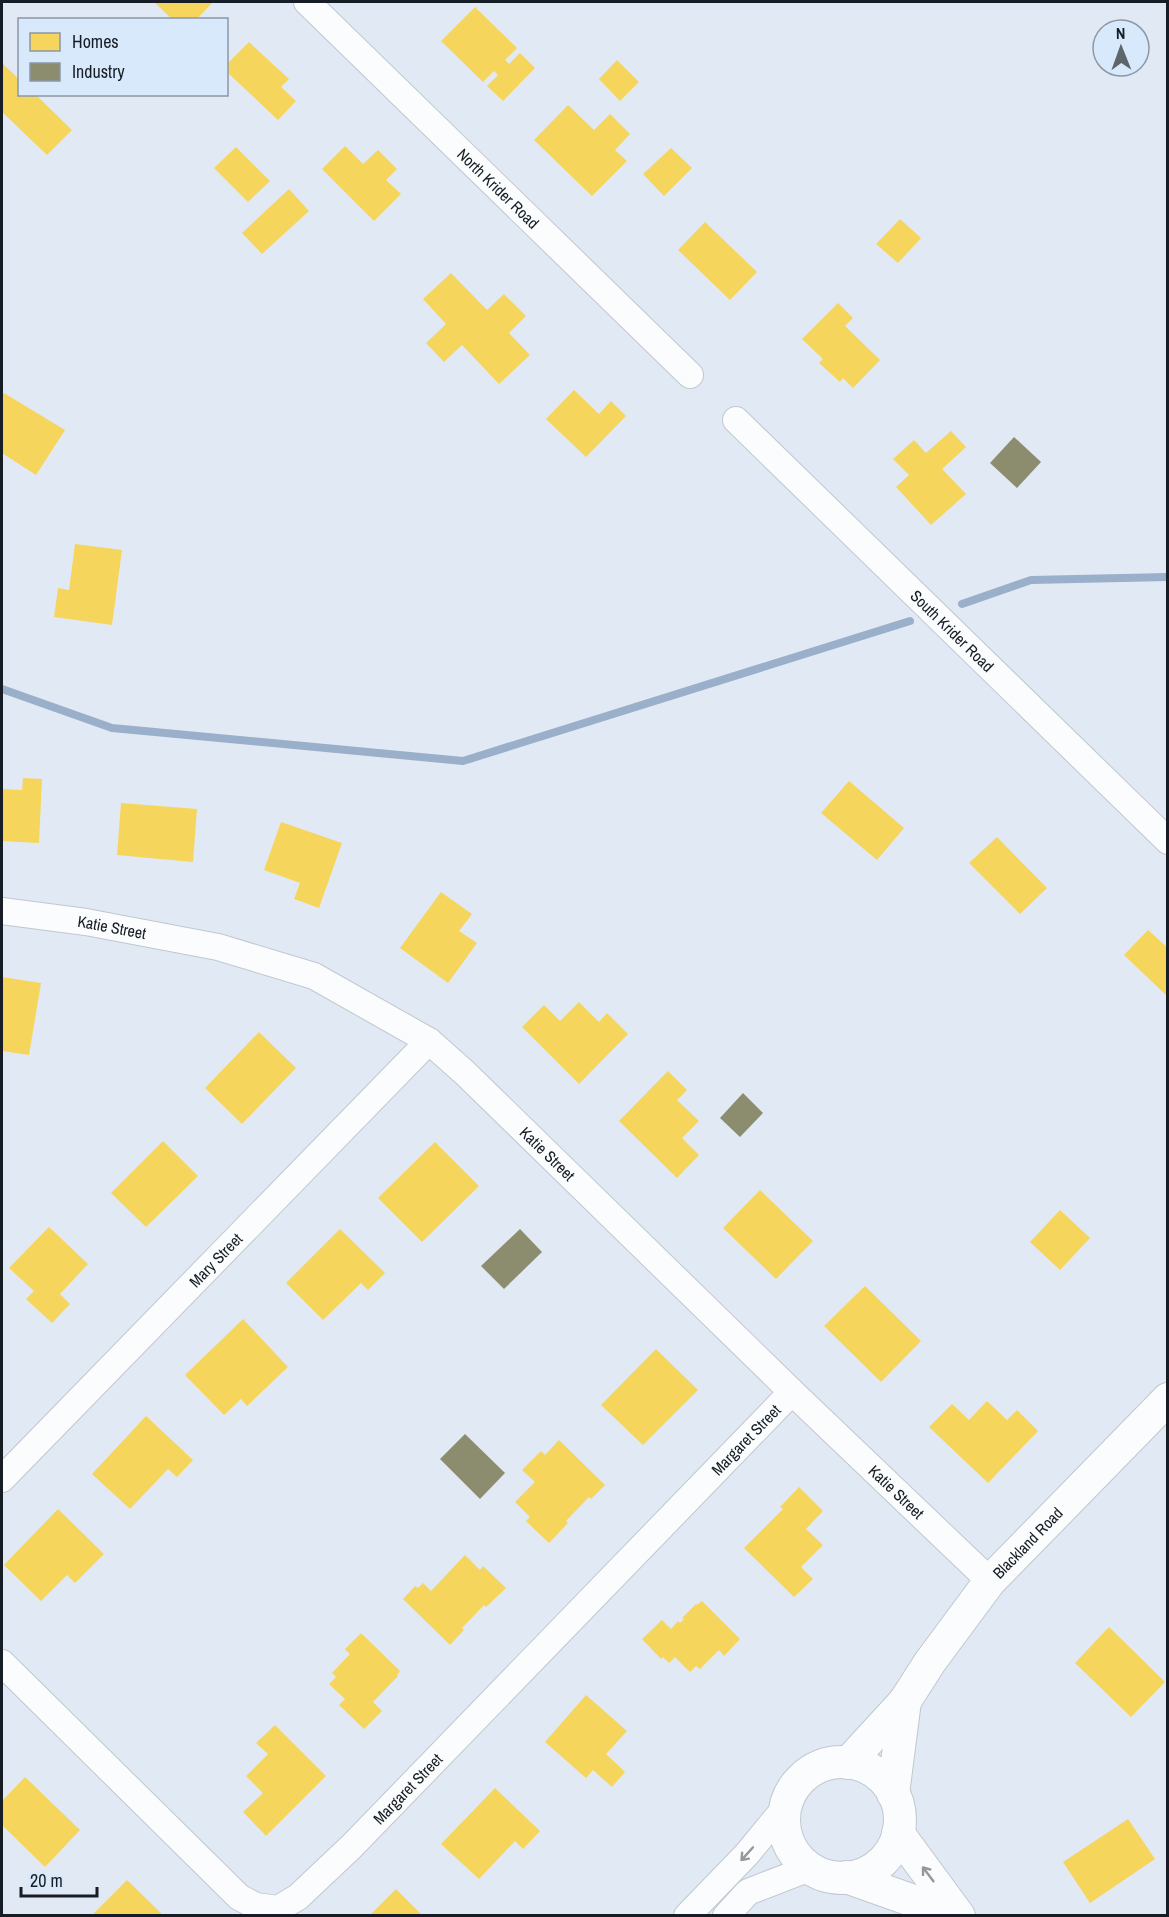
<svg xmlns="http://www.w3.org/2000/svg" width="1169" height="1917" font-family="'Archivo Narrow',sans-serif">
<rect width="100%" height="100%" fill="#e1eaf4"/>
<g fill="#f6d55c">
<polygon points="154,2 211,2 212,3 196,20 173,20"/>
<polygon points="475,7 517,48 505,60 509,64 520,53 535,68 503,101 487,86 498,75 494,71 483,82 441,41"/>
<polygon points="249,42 289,79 281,87 296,101 278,120 226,71 226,65"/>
<polygon points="617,60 639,82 620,101 599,79"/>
<polygon points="2,63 20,80 20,94 35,94 72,130 47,155 2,112"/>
<polygon points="568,105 594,130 610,114 630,134 615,150 627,161 592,196 534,140"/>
<polygon points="345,146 363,164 378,150 397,169 386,180 401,194 374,221 322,169"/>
<polygon points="236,147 270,181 248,202 214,168"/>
<polygon points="671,148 692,168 664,196 643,174"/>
<polygon points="289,189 309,211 262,254 242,233"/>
<polygon points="900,219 921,238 898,263 876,244"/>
<polygon points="705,222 757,272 730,300 678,250"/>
<polygon points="451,273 487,310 504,294 526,316 509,333 530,355 499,384 462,345 444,362 426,343 446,324 423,299"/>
<polygon points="838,303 853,318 845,326 880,360 853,388 843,378 840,382 819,363 823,359 802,339"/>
<polygon points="574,390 599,414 611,401 626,416 586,457 546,419"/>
<polygon points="4,393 65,430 36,475 2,453 2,396"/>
<polygon points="951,431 966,447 942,469 966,494 931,525 896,487 909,475 893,459 914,440 926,453"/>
<polygon points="75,544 122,550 112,625 54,617 58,588 69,590"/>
<polygon points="23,778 42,779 39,843 2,841 2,789 22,790"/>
<polygon points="849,781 904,828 877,860 821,813"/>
<polygon points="121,803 197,809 193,862 117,855"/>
<polygon points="281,822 342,843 319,908 294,899 300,883 264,870"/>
<polygon points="997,837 1047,888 1020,914 969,863"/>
<polygon points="441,892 472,914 459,931 477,943 448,983 400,948"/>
<polygon points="1148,930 1168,948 1168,997 1124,955"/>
<polygon points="2,977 41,983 29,1055 2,1051 3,1036 2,1035"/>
<polygon points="579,1002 599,1022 607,1013 628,1034 579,1084 522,1027 544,1005 560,1021"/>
<polygon points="259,1032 296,1068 242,1124 205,1088"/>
<polygon points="668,1071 687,1090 677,1100 699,1121 682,1138 699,1155 677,1178 619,1121"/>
<polygon points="163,1141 198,1176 146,1227 111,1193"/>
<polygon points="435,1142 479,1186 422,1242 378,1198"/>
<polygon points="760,1190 813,1241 776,1279 723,1228"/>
<polygon points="1060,1210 1090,1238 1060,1270 1030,1242"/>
<polygon points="49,1227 88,1264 60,1294 70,1304 52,1323 26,1299 34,1291 9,1268"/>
<polygon points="340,1229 385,1273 368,1290 361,1283 323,1320 286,1283"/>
<polygon points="865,1286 921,1341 881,1382 824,1326"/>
<polygon points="243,1319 288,1367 247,1406 241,1399 224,1415 185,1375"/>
<polygon points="656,1349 698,1390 643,1445 601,1405"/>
<polygon points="987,1401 1007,1420 1017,1410 1038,1431 988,1483 929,1427 952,1404 969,1420"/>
<polygon points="146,1416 193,1460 177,1477 168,1469 130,1509 92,1474"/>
<polygon points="559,1440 605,1485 591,1499 589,1497 566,1521 568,1523 549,1543 526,1521 530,1517 515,1502 535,1482 522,1470 541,1451 545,1455"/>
<polygon points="799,1487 823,1511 806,1529 823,1545 801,1567 813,1579 794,1597 744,1548 783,1509 780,1507"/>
<polygon points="58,1509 104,1554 75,1583 67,1575 41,1601 4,1565"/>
<polygon points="465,1555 480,1570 483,1566 506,1588 486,1607 484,1605 462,1628 464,1630 450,1645 403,1599 415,1586 418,1588 423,1583 431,1591"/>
<polygon points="702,1601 740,1639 724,1656 719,1650 700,1669 696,1666 690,1672 675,1657 669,1663 663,1657 661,1659 642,1639 662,1620 671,1629 678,1621 680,1623 684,1619 682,1618 696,1604 697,1605"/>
<polygon points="1109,1627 1165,1682 1131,1717 1075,1663"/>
<polygon points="361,1633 400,1671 397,1675 398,1676 373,1702 382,1711 364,1729 339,1705 345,1699 329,1684 336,1677 332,1673 350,1654 345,1649"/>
<polygon points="586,1695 627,1731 606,1754 625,1772 612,1787 593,1770 586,1778 545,1742"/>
<polygon points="275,1725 326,1776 266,1836 243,1812 263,1793 246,1776 268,1754 256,1743"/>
<polygon points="25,1777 80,1830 45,1867 2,1825 2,1801"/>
<polygon points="495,1788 540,1831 523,1849 515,1841 479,1879 441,1844"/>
<polygon points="1128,1819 1155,1859 1090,1903 1063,1862"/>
<polygon points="127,1880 164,1916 91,1916"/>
<polygon points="396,1889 423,1916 369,1916"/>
</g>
<g fill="#8c8c6e">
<polygon points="1014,437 1041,462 1017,488 990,463"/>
<polygon points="743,1093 763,1113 740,1137 720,1118"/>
<polygon points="520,1229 542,1252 504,1289 481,1266"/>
<polygon points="465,1434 505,1473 480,1499 440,1459"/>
</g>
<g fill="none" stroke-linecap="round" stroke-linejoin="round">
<g stroke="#99afca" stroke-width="8">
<polyline points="962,604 1031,580 1168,577"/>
<polyline points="2,689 112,728 463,761 910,621"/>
</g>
<defs>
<g id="minor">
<path id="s1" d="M307,2l383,373"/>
<path id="s2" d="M736,420l432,421"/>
<path id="s3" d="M2,911l84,11 132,25 96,29 115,65 36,32 327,319 198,189"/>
<path id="s4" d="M2,1479l427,-438"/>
<path id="s5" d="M2,1663l237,234 17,9 22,3 20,-12 54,-51 440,-454"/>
<polyline points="687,1916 747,1854 784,1809"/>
<polyline points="726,1916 748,1892 810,1868"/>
</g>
<g id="tertiary">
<circle cx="842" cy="1820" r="58"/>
<path id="s6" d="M848,1763l57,-62 25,-39 60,-81 178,-182"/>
<polyline points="893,1794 905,1701"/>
<polyline points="898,1833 959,1916"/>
<polyline points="846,1877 908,1899 938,1916"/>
</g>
</defs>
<use href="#minor" stroke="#c1c7cf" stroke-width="28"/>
<use href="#tertiary" stroke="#c1c7cf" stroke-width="34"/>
<use href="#minor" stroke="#fafcfd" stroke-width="26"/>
<use href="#tertiary" stroke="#fafcfd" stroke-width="32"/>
</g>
<defs><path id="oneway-shaft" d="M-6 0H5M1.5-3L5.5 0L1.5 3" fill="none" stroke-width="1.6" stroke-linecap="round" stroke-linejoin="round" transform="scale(1.5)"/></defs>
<g stroke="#94989b">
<use href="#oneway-shaft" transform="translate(747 1854) rotate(132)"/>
<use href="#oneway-shaft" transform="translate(928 1874) rotate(-127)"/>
</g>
<g text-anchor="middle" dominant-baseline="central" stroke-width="6" stroke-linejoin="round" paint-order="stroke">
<g font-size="16" fill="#171d24" stroke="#d9e9fc">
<text stroke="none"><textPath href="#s1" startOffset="267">North Krider Road</textPath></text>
<text stroke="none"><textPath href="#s2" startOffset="302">South Krider Road</textPath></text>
<text stroke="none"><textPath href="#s3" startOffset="111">Katie Street</textPath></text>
<text stroke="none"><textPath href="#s3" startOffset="615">Katie Street</textPath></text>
<text stroke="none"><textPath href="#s4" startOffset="306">Mary Street</textPath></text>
<text stroke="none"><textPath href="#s5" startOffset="1038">Margaret Street</textPath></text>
<text stroke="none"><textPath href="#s3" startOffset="1101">Katie Street</textPath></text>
<text stroke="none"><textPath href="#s6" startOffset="285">Blackland Road</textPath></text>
<text stroke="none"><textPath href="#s5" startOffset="552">Margaret Street</textPath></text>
</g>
</g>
<rect width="1169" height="1917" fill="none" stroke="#171d24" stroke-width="6"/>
<rect x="18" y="18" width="210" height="78" fill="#d9e9fc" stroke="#8b97a6" stroke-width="1.5"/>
<rect x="30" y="33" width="30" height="18" fill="#f6d55c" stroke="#8b97a6" stroke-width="1.5"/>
<text x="72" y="48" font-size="18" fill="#171d24">Homes</text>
<rect x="30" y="63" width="30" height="18" fill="#8c8c6e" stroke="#8b97a6" stroke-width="1.5"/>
<text x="72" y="78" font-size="18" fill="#171d24">Industry</text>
<g transform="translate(1121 48) rotate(359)"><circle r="28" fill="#d9e9fc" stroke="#8b97a6" stroke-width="1.5"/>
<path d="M0-4.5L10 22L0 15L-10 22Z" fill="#5e656d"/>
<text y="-9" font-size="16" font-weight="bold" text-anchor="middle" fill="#171d24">N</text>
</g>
<path d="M21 1887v9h76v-9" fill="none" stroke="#171d24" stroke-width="3"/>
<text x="30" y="1887" font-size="18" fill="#171d24" stroke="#d9e9fc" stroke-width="4.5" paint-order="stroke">20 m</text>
</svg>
